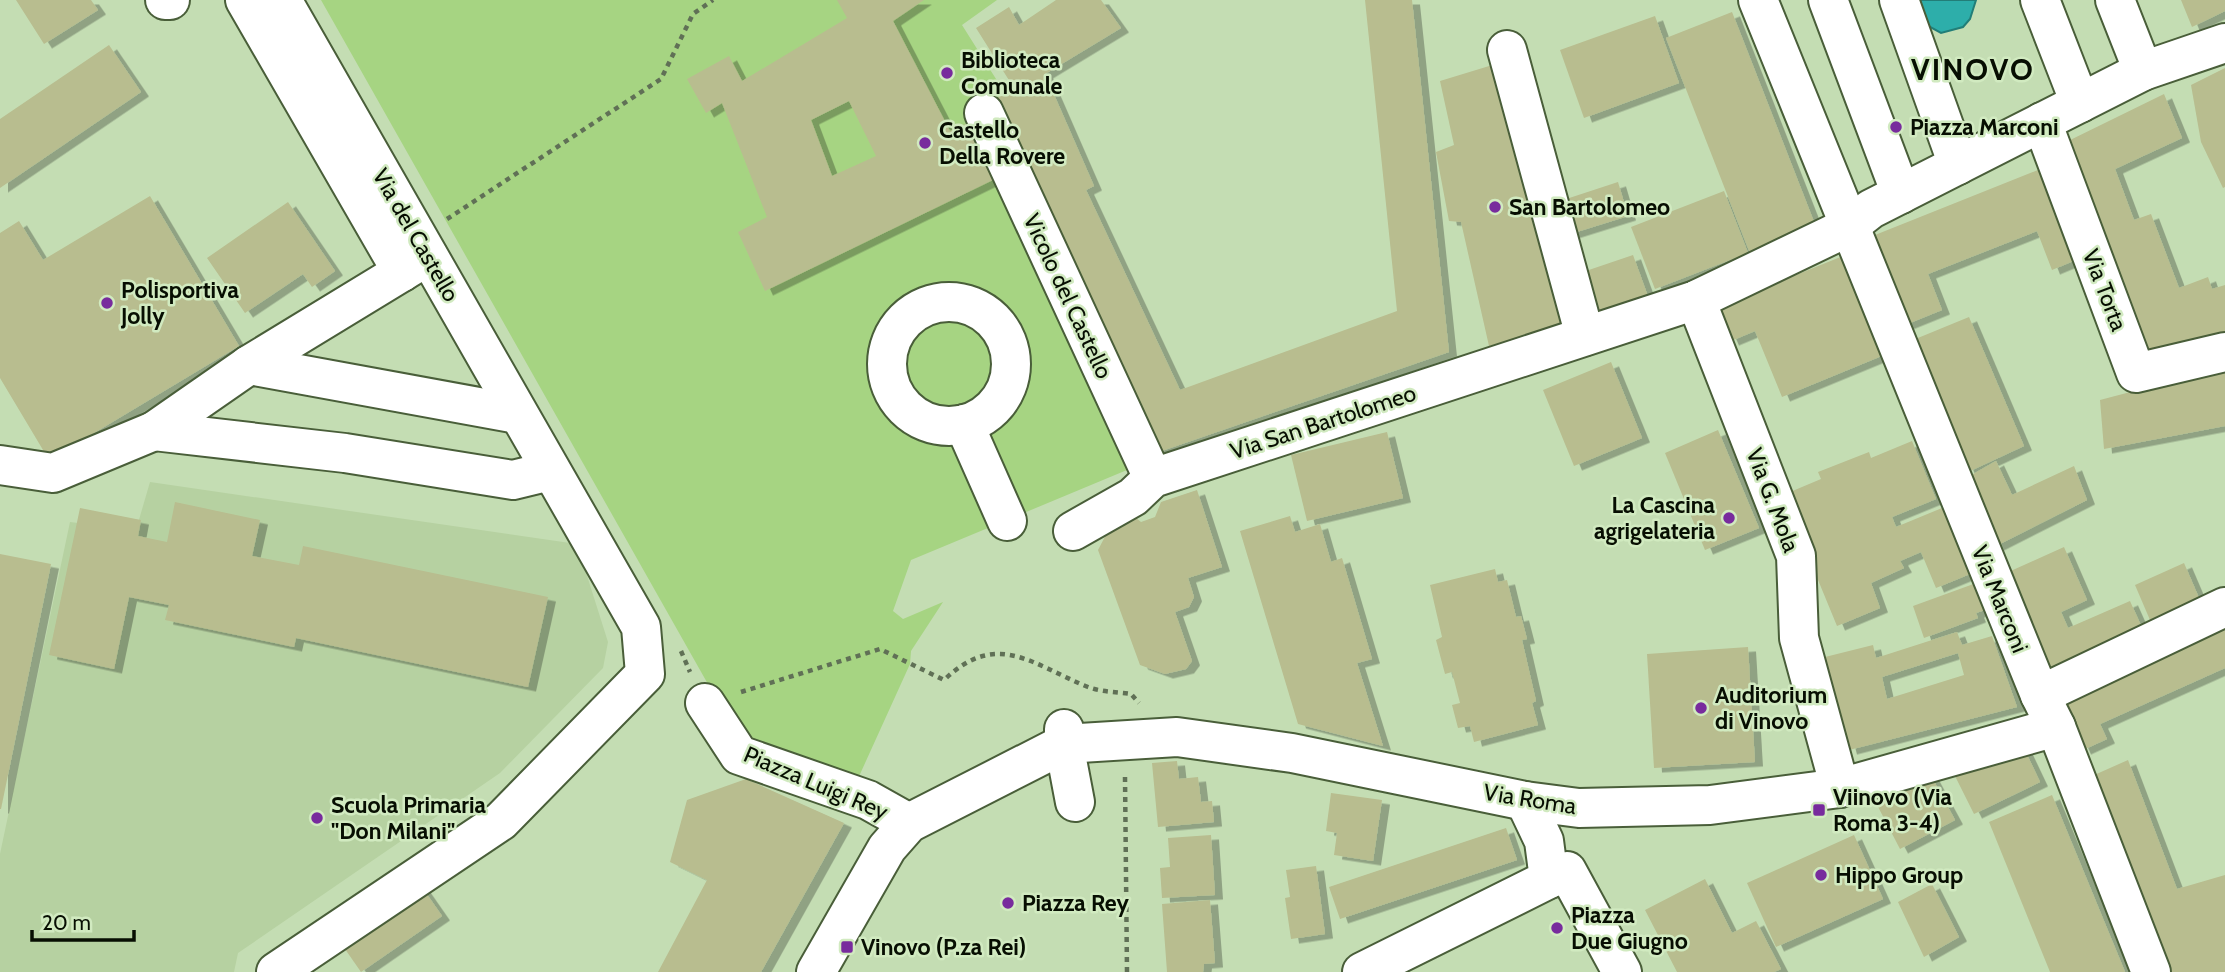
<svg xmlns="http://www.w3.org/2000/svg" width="2225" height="972" font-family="Cabin,sans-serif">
<defs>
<filter id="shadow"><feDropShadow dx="8" dy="4.5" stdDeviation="0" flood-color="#0004"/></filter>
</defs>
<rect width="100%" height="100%" fill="#c4ddb3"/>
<polygon fill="#b6d1a1" points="150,482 577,544 608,642 603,668 500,773 238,953 234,972 0,972 0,854 70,522 136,530"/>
<polygon fill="#a6d482" points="321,0 997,0 962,25 1008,98 999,177 1127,470 911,560 893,611 903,619 943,602 911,651 910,664 856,783 743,746"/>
<polygon fill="#2daeaa" stroke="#227e78" stroke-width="2" points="1914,0 1976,0 1970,19 1963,27 1941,33 1921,22"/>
<g fill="#b8bd8f" fill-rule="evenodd" filter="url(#shadow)">
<polygon points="16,0 91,0 98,10 44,44"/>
<path d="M837,0h87l-31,21 57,110 20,-9 29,55 -234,114 -27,-59 29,-15 -45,-114 -16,10 -19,-34 42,-23 13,25 105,-63zM849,101l27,55 -44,20 -21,-56z"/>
<polygon points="1056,0 1101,0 1121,28 1045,74 1094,186 1086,190 1180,390 1397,311 1365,0 1412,0 1449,352 1153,454 994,101 1012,85 976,28 1009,7 1019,25"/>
<polygon points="2181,0 2225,0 2225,11 2192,27"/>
<polygon points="1732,12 1816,227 1750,253 1666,38"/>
<polygon points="1655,16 1679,83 1584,118 1560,50"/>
<polygon points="109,45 141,92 0,188 0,119"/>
<polygon points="1499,63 1574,324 1489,346 1461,222 1449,221 1436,152 1454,145 1440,81"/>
<polygon points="2225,68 2225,187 2223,188 2201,142 2191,85"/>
<polygon points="2164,94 2182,138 2115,169 2134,220 2151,214 2179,288 2208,277 2212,289 2225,285 2225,342 2159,361 2142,350 2062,144"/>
<polygon points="2048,166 2083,257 2052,270 2037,231 1928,274 1942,310 1905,325 1870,237"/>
<polygon points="1618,182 1628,216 1564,236 1554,203"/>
<polygon points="1724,191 1748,253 1655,289 1631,227"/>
<polygon points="150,196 239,346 49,460 0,378 0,233 19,221 43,260"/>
<polygon points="288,202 335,271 312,287 303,274 245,313 207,258"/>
<polygon points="1633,255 1650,302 1593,322 1577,274"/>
<polygon points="1843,256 1884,355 1782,397 1755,331 1731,341 1714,302 1783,273 1786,279"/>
<polygon points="1969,317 2024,446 1968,472 1913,340"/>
<polygon points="1611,362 1642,438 1574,466 1543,390"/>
<polygon points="2225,367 2225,426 2104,449 2100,400"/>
<polygon points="1718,430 1759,528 1705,550 1665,453"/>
<polygon points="1387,432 1403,498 1307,521 1291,455"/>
<polygon points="1912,441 1936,499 1892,517 1896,527 1942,508 1970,574 1936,588 1921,552 1900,561 1904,568 1871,583 1880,608 1837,626 1783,495 1821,479 1818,472 1869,452 1871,458"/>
<polygon points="1996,461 2012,495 2074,466 2087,500 1996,546 1968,477"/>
<polygon points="1197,490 1222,567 1188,578 1194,597 1189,607 1175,612 1192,661 1186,669 1165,674 1140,665 1098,550 1109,529 1136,518 1141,522 1155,517 1161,502"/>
<polygon points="175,502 260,520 252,556 299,565 303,546 548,597 528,687 296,638 294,647 165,620 169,605 129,597 114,669 49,655 80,508 141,520 138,536 167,542"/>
<polygon points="1290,516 1295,532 1320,524 1331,562 1342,558 1372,659 1357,663 1383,746 1298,724 1240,531"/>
<polygon points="2064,547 2087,600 2061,612 2068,628 2130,601 2143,630 2047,672 2004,574"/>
<polygon points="0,554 51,564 1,809 0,809"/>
<polygon points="2184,563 2199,598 2150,620 2135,585"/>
<polygon points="1495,569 1498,582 1507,580 1516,617 1521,616 1527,639 1522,640 1536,701 1532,703 1538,725 1474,742 1470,726 1458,728 1452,705 1460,703 1452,672 1445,674 1436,640 1442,637 1430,585"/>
<polygon points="1979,582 1988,609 1976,613 1978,618 1924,638 1913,606"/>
<polygon points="2225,629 2225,668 2100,724 2107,739 2083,750 2062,702"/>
<path d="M1957,632l5,13 30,-9 25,71 -168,43 -24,-93 48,-12 3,13zM1958,653l6,22 -77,24 -5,-22z"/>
<polygon points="1748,647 1755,762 1654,768 1647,654"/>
<polygon points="2021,742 2040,782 1974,814 1954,774"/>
<polygon points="2128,760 2177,889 2225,875 2225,972 2165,972 2092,776"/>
<polygon points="1177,761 1179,779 1198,777 1201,802 1212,801 1214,822 1158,827 1152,763"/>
<polygon points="1929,772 1955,820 1900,849 1875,801"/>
<polygon points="746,779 844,823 761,972 658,972 707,880 670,862 687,800"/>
<polygon points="1331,793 1382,800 1373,861 1334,855 1337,833 1326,831"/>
<polygon points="2052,795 2125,972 2050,972 1989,822"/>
<polygon points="1506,828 1517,860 1340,919 1329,887"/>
<polygon points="1211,835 1215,895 1162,898 1160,868 1170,867 1168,838"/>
<polygon points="1854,835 1883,899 1776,947 1747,883"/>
<polygon points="1316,866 1325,934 1291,939 1285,898 1290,897 1286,870"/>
<polygon points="1705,879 1732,933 1756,921 1781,969 1774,972 1677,972 1645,910"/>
<polygon points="419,883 442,916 361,972 338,939"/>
<polygon points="1932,884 1959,937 1924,957 1898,902"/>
<polygon points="1210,900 1215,963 1204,964 1203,972 1167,972 1162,904"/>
</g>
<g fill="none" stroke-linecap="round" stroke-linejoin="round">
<defs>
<g id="minor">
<polyline points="165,0 170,0"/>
<polyline points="245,0 402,272"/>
<polyline points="1758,0 2040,695 2056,727 2151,972"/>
<polyline points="1828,0 1901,194"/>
<polyline points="1899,0 1958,165"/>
<polyline points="2040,0 2080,103"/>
<polyline points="2115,0 2143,71"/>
<polyline points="1507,50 1585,336"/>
<polyline points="984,113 1153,478"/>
<polyline points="2042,122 2136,373 2225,352"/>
<polyline points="1696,300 1796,556 1799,638 1840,788"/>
<circle cx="949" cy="364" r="62"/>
<polyline points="249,365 517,414"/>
<polyline points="964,424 1007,521"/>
<polyline points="154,431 345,453 513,480 550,471"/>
<polyline points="0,465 53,473 154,431 249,365 428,256"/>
<polyline points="1073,531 1133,497 1153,478 1696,300 1848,227 1871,209 2143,71 2225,43"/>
<polyline points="2040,695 2225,607"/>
<polyline points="705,703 739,755 868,800 909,823"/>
<polyline points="1064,729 1064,744 1075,802"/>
<polyline points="1549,879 1567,871 1622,972"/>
<polyline points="276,972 501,821 645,674 641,627 282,0"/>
<polyline points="816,972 887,848 909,823 1064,744 1177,737 1292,753 1525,801 1579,808 1710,805 1840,788 2056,727"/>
<polyline points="1362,972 1549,879 1544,841 1525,801"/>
</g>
</defs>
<use href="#minor" stroke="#495e39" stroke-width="42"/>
<g stroke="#607056" stroke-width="4.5" stroke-dasharray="5 5" stroke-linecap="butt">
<polyline points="447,219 661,79 693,14 713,0"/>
<polyline points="681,651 690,672"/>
<path d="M741,692l139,-43 64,31c53,-51 89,-15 144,7 13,5 30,5 43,7l8,9"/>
<polyline points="1125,777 1127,972"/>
</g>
<use href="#minor" stroke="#fff" stroke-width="38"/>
</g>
<g fill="#782b9d" stroke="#d1eac0" stroke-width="2.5">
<circle cx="947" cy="73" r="7"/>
<circle cx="1896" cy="127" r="7"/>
<circle cx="925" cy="143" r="7"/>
<circle cx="1495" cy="207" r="7"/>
<circle cx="107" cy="303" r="7"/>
<circle cx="1729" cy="518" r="7"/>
<circle cx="1701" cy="708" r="7"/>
<rect x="1812" y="803" width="14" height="14" rx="3.5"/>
<circle cx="317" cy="818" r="7"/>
<circle cx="1821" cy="875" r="7"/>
<circle cx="1008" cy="903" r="7"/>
<circle cx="1557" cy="928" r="7"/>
<rect x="840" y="940" width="14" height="14" rx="3.5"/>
</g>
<g text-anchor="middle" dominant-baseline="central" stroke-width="5" stroke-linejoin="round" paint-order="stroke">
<g font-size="23" font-weight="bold" fill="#070e02" stroke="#d1eac0" text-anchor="start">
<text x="961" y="60">Biblioteca<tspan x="961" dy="26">Comunale</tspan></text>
<text x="1910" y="127">Piazza Marconi</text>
<text x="939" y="130">Castello<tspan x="939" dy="26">Della Rovere</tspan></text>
<text x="1509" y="207">San Bartolomeo</text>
<text x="121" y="290">Polisportiva<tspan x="121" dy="26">Jolly</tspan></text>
<text x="1715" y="505" text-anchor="end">La Cascina<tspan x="1715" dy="26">agrigelateria</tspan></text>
<text x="1715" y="695">Auditorium<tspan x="1715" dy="26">di Vinovo</tspan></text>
<text x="1833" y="797">Viinovo (Via<tspan x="1833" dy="26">Roma 3-4)</tspan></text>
<text x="331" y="805">Scuola Primaria<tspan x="331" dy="26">"Don Milani"</tspan></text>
<text x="1835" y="875">Hippo Group</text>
<text x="1022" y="903">Piazza Rey</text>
<text x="1571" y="915">Piazza<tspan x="1571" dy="26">Due Giugno</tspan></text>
<text x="861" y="947">Vinovo (P.za Rei)</text>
</g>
<g font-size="23" fill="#070e02" stroke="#d1eac0">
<text transform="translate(416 235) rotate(60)">Via del Castello</text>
<text transform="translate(2105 290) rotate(69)">Via Torta</text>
<text transform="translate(1068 296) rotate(65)">Vicolo del Castello</text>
<text transform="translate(1323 422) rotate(-18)">Via San Bartolomeo</text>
<text transform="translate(1773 500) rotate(69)">Via G. Mola</text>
<text transform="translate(2000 599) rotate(68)">Via Marconi</text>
<text transform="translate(816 783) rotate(23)">Piazza Luigi Rey</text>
<text transform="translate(1530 799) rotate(9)">Via Roma</text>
</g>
<g font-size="30" font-weight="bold" letter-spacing="2" fill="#070e02" stroke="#d1eac0">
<text x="1973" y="69">VINOVO</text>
</g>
</g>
<path d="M32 930v10h102v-10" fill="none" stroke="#070e02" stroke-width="3.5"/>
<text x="42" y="930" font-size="21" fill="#070e02" stroke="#d1eac0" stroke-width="5" paint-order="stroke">20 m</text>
</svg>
